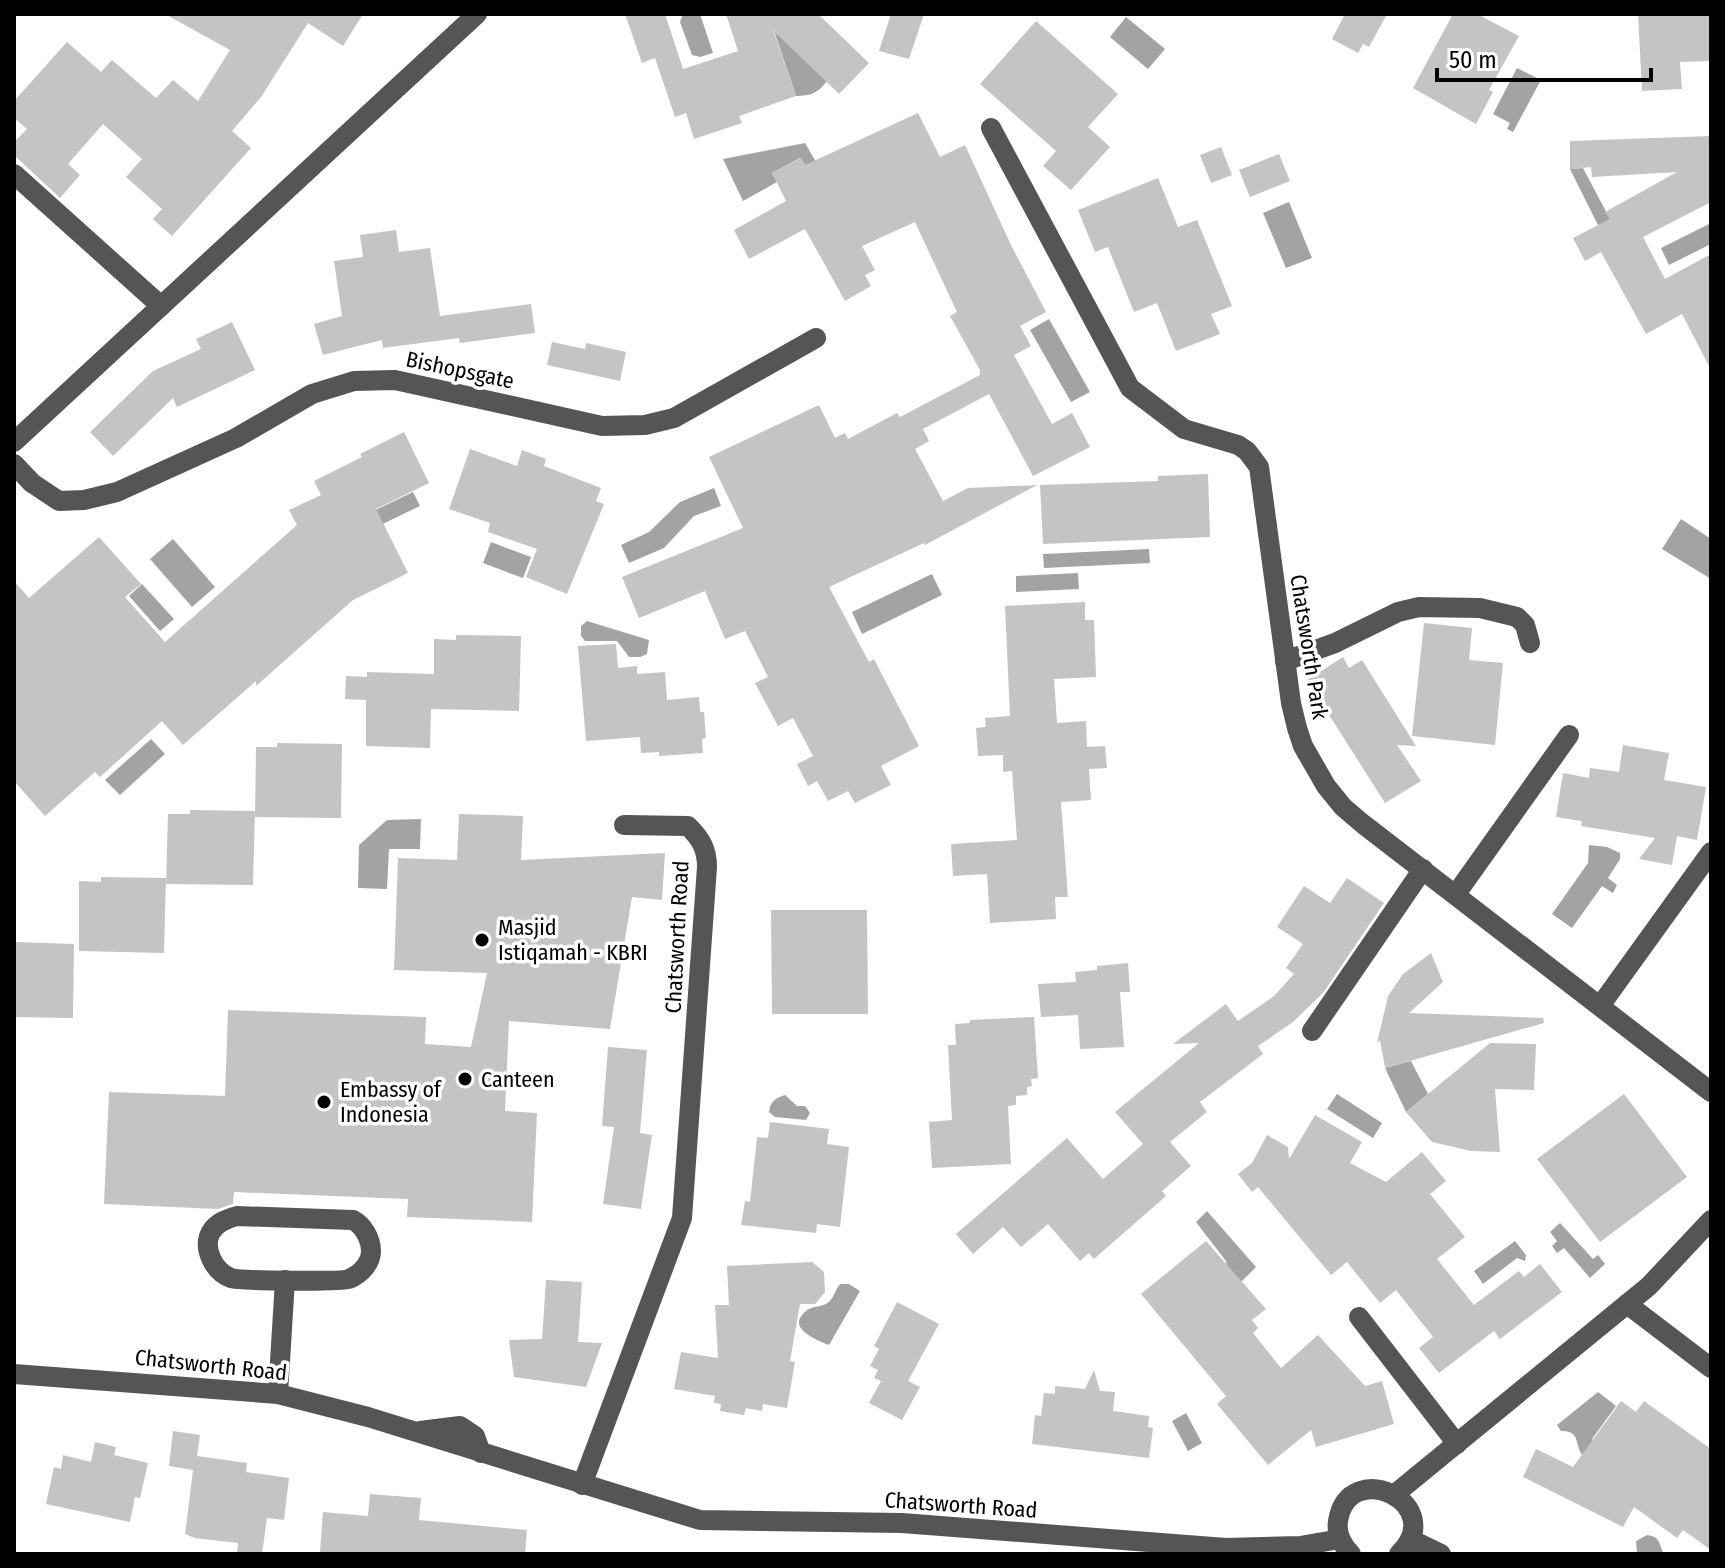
<svg xmlns="http://www.w3.org/2000/svg" width="1725" height="1568" font-family="'Fira Sans Condensed',sans-serif">
<rect width="100%" height="100%" fill="#fff"/>
<g fill="#a3a3a3">
<polygon points="683,14 700,14 713,53 700,57 692,55 680,22"/>
<polygon points="1126,17 1165,49 1148,69 1110,37"/>
<path d="M774,31l53,50c-9,12 -16,15 -31,15z"/>
<polygon points="1517,68 1541,80 1513,132 1507,129 1510,123 1493,114"/>
<polygon points="805,143 816,162 806,166 800,158 772,173 777,182 743,201 723,159"/>
<polygon points="1583,168 1611,221 1598,225 1570,169"/>
<polygon points="1289,202 1312,258 1286,268 1263,213"/>
<polygon points="1711,223 1711,244 1669,265 1661,248"/>
<polygon points="1049,319 1090,392 1071,402 1030,330"/>
<polygon points="714,488 721,506 694,516 664,548 629,563 621,545 649,532 680,502"/>
<polygon points="413,492 420,506 364,533 357,519"/>
<polygon points="1681,519 1711,539 1711,579 1662,549"/>
<polygon points="173,539 215,587 192,607 150,559"/>
<polygon points="491,542 531,557 523,578 483,563"/>
<polygon points="1149,549 1150,563 1044,568 1043,554"/>
<polygon points="1078,573 1079,589 1016,592 1016,576"/>
<polygon points="932,574 942,595 862,634 852,612"/>
<polygon points="142,584 174,619 160,631 129,596"/>
<polygon points="587,621 649,640 647,654 640,657 629,657 617,641 585,641 581,636 581,626"/>
<polygon points="151,739 165,754 120,795 105,780"/>
<polygon points="421,819 420,849 389,849 387,889 358,888 359,845 387,820"/>
<polygon points="1589,845 1607,847 1620,853 1620,859 1608,878 1617,885 1613,893 1602,886 1572,928 1552,914 1588,863"/>
<polygon points="1411,1061 1428,1094 1406,1112 1385,1068"/>
<polygon points="1337,1094 1382,1123 1373,1138 1327,1109"/>
<path d="M785,1095l12,11h8l5,7 -4,7 -31,-3 -6,-5c1,-10 6,-14 16,-17z"/>
<polygon points="1207,1211 1256,1267 1229,1294 1226,1261 1196,1222"/>
<polygon points="1560,1223 1593,1259 1598,1255 1605,1264 1590,1278 1564,1248 1557,1253 1552,1246 1557,1241 1550,1232"/>
<polygon points="1515,1241 1526,1255 1525,1261 1517,1258 1483,1284 1474,1271"/>
<path d="M840,1284h9l11,7 -31,54c-12,-5 -44,-17 -23,-34 6,-6 17,-3 24,-10 4,-5 6,-12 10,-17z"/>
<path d="M1598,1392l18,14 -24,33 8,6 -17,11c-9,-11 -2,-26 -22,-25l-4,-6z"/>
<polygon points="1186,1413 1202,1443 1188,1451 1172,1421"/>
<path d="M1647,1535c14,2 11,8 17,19h-27l-1,-13z"/>
</g>
<g fill="#c4c4c4">
<polygon points="165,14 363,14 343,46 308,23 261,97 232,131 251,148 172,236 153,219 162,209 126,177 142,159 103,124 68,164 80,175 60,198 14,155 14,142 27,129 14,118 14,101 67,42 101,72 112,60 156,98 173,80 198,101 230,50"/>
<polygon points="625,14 665,14 683,69 738,51 726,14 818,14 869,63 839,94 773,30 796,96 739,116 742,123 694,139 686,113 675,117 655,58 642,63"/>
<polygon points="891,14 924,14 909,59 879,51"/>
<polygon points="1345,14 1387,14 1369,47 1363,44 1358,53 1332,39"/>
<polygon points="1453,14 1477,14 1519,36 1489,90 1493,92 1476,124 1413,88"/>
<polygon points="1638,14 1711,14 1711,61 1680,62 1682,89 1642,91"/>
<polygon points="1036,21 1118,94 1088,127 1110,147 1071,190 1043,166 1056,151 980,84"/>
<polygon points="918,113 940,157 965,145 1010,243 1046,312 1020,326 1031,346 1014,355 1052,424 1072,413 1090,447 1033,476 989,394 923,429 929,441 915,449 943,501 968,488 1037,485 925,545 924,543 829,587 869,662 874,659 919,746 881,766 891,785 855,803 848,791 828,801 817,781 808,786 797,764 813,756 793,718 778,726 755,683 768,677 745,631 725,639 705,591 639,618 622,577 743,528 709,457 819,405 835,438 845,433 848,439 897,413 900,417 980,375 980,370 950,316 957,312 915,222 862,246 875,270 865,275 871,286 845,301 805,229 749,259 734,230 786,201 772,173 801,158 805,165"/>
<polygon points="1711,136 1711,202 1643,237 1665,279 1711,254 1711,370 1682,314 1646,334 1601,252 1585,261 1573,238 1610,219 1605,212 1677,172 1592,177 1591,167 1570,169 1570,141"/>
<polygon points="1221,147 1232,175 1211,183 1200,155"/>
<polygon points="1279,154 1290,181 1250,197 1239,170"/>
<polygon points="1158,178 1178,227 1197,220 1232,306 1211,314 1220,334 1176,351 1157,303 1134,312 1108,247 1095,252 1078,210"/>
<polygon points="396,230 399,252 430,248 440,316 531,304 535,333 460,343 459,338 383,348 382,340 323,355 314,324 342,316 334,261 363,257 360,235"/>
<polygon points="232,322 255,370 177,407 173,398 113,456 90,432 153,371 201,349 196,339"/>
<polygon points="552,342 585,349 586,343 626,352 620,381 547,365"/>
<polygon points="404,432 429,483 376,509 408,573 353,600 256,686 256,681 183,745 162,721 100,777 95,772 45,816 14,781 14,581 29,598 99,537 141,584 125,597 165,642 297,525 289,510 321,495 314,481 362,457 360,454"/>
<polygon points="470,449 517,466 522,450 546,459 544,466 601,488 596,501 604,504 567,594 526,577 537,549 488,532 490,523 449,509"/>
<polygon points="1208,474 1210,537 1043,544 1040,485 1158,481 1158,476"/>
<polygon points="1085,602 1085,620 1094,620 1096,677 1054,679 1057,723 1086,721 1087,747 1105,746 1107,768 1089,769 1091,800 1061,802 1068,897 1055,897 1056,919 990,923 987,874 953,876 951,844 1017,840 1012,771 1003,772 1003,755 978,756 976,728 986,727 985,718 1010,716 1005,606"/>
<polygon points="1424,623 1472,628 1469,660 1503,663 1495,745 1412,736"/>
<polygon points="456,635 521,636 519,711 431,709 430,748 366,746 366,700 345,699 346,676 367,677 367,672 434,674 434,639 456,640"/>
<polygon points="616,644 618,668 637,666 637,674 665,672 667,700 699,697 700,712 704,712 706,738 702,739 703,753 659,756 659,752 641,753 640,737 586,741 578,646"/>
<polygon points="1343,657 1349,668 1362,660 1416,746 1397,745 1421,781 1385,803 1307,680"/>
<polygon points="277,743 342,744 341,818 255,817 256,747 277,747"/>
<polygon points="1623,745 1669,753 1664,780 1706,787 1697,840 1677,836 1672,865 1639,859 1655,838 1581,826 1582,821 1556,817 1563,773 1589,778 1590,768 1619,772"/>
<polygon points="190,810 255,811 253,885 166,884 168,814 190,814"/>
<polygon points="459,814 523,816 521,860 665,853 662,900 632,897 610,1029 509,1021 505,1111 537,1113 532,1222 407,1217 408,1199 234,1192 233,1204 218,1209 104,1204 109,1092 225,1096 228,1010 426,1017 425,1044 471,1047 487,973 394,970 398,858 457,860"/>
<polygon points="101,877 166,878 164,953 79,951 79,881 101,882"/>
<polygon points="1347,878 1384,903 1323,993 1293,1022 1258,1046 1263,1054 1200,1102 1207,1112 1170,1142 1191,1166 1162,1191 1166,1196 1094,1259 1089,1253 1080,1261 1048,1224 1021,1247 1003,1227 973,1254 956,1234 1067,1138 1103,1179 1143,1144 1115,1112 1199,1043 1173,1044 1226,1004 1238,1021 1274,996 1294,974 1286,968 1303,944 1277,927 1304,886 1330,903"/>
<polygon points="771,910 867,910 868,1014 772,1014"/>
<polygon points="14,942 74,944 73,1018 14,1017"/>
<polygon points="1431,953 1443,982 1409,1013 1543,1018 1544,1023 1385,1068 1380,1040 1377,1043 1388,996 1403,974"/>
<polygon points="1128,963 1130,992 1120,992 1124,1047 1080,1049 1078,1015 1041,1017 1038,984 1076,982 1075,972 1097,970 1097,966"/>
<polygon points="1034,1017 1038,1078 1031,1079 1032,1086 1027,1087 1027,1095 1016,1096 1016,1105 1008,1106 1011,1164 932,1168 929,1122 952,1120 948,1045 956,1045 955,1024 970,1023 970,1020"/>
<polygon points="1490,1043 1536,1044 1534,1090 1495,1089 1500,1152 1471,1151 1432,1142 1406,1112"/>
<polygon points="608,1047 647,1050 640,1133 652,1135 641,1209 603,1204 614,1127 602,1126"/>
<polygon points="1624,1094 1687,1177 1600,1242 1537,1159"/>
<polygon points="1315,1115 1362,1142 1350,1163 1386,1182 1422,1152 1446,1181 1430,1194 1465,1237 1437,1259 1474,1305 1519,1271 1524,1277 1540,1264 1562,1292 1500,1339 1494,1331 1439,1373 1419,1348 1433,1337 1396,1290 1380,1303 1347,1262 1331,1275 1258,1187 1252,1192 1238,1174 1252,1163 1267,1135 1288,1147 1289,1159"/>
<polygon points="770,1122 829,1129 827,1144 849,1147 840,1227 817,1224 816,1233 741,1225 745,1201 750,1202 757,1137 768,1138"/>
<polygon points="1206,1241 1266,1309 1252,1320 1258,1328 1253,1333 1281,1368 1318,1335 1365,1386 1382,1381 1394,1424 1316,1447 1311,1430 1268,1465 1217,1404 1226,1396 1141,1294"/>
<polygon points="812,1262 824,1272 825,1292 815,1304 800,1304 790,1361 795,1362 787,1408 763,1404 762,1411 746,1408 744,1415 720,1411 721,1404 714,1403 715,1396 674,1389 681,1352 718,1358 715,1305 729,1305 727,1266"/>
<polygon points="546,1280 582,1282 578,1342 602,1343 586,1387 514,1377 509,1340 542,1339"/>
<polygon points="897,1302 939,1324 908,1381 920,1387 902,1420 869,1403 881,1381 874,1378 878,1370 870,1366 879,1349 874,1346"/>
<polygon points="1094,1370 1100,1391 1115,1392 1113,1411 1149,1416 1148,1427 1153,1428 1149,1458 1032,1444 1035,1415 1041,1416 1044,1393 1055,1394 1055,1386 1085,1389"/>
<polygon points="1621,1401 1636,1412 1644,1401 1711,1449 1711,1550 1683,1530 1677,1538 1634,1507 1623,1527 1523,1477 1536,1449 1573,1467"/>
<polygon points="173,1431 200,1435 197,1456 247,1463 246,1472 289,1478 284,1520 267,1518 262,1554 237,1554 238,1543 195,1538 185,1534 193,1470 169,1466"/>
<polygon points="95,1442 116,1447 114,1455 148,1463 140,1498 135,1497 130,1522 46,1504 54,1467 61,1469 63,1455 91,1462"/>
<polygon points="370,1494 421,1498 419,1520 527,1530 525,1554 320,1552 323,1512 368,1516"/>
</g>
<g fill="none" stroke-linecap="round" stroke-linejoin="round">
<g stroke="#555" stroke-width="20">
<polyline points="991,128 1130,388 1184,429 1238,445 1247,451 1259,467 1291,703 1297,728 1303,746 1326,786 1343,807 1363,824 1711,1092"/>
<polyline points="14,174 161,306"/>
<polyline points="14,442 477,14"/>
<polyline points="14,464 32,483 59,501 84,500 117,492 236,438 312,394 354,381 395,380 602,426 645,425 674,418 816,338"/>
<polyline points="1285,661 1335,643 1398,612 1419,607 1480,608 1517,617 1525,625 1530,643"/>
<polyline points="1456,894 1569,735"/>
<polyline points="1600,1006 1711,852"/>
<polyline points="1312,1031 1423,869"/>
<path d="M237,1216l116,4c10,5 18,19 18,31 0,12 -10,23 -22,28 -8,3 -109,2 -118,-1 -17,-6 -29,-30 -20,-46 6,-10 16,-13 26,-16z"/>
<polyline points="1627,1304 1711,1368"/>
<polyline points="1359,1317 1457,1444"/>
<polyline points="14,1374 278,1394 368,1417 700,1520 902,1523 1226,1548 1300,1546 1340,1539"/>
<polyline points="278,1394 285,1280"/>
<polyline points="420,1431 460,1426 475,1436 481,1453"/>
<path d="M582,1485l100,-267 25,-351c0,-18 -6,-28 -19,-41l-64,-1"/>
<polyline points="1395,1494 1649,1286 1711,1220"/>
<polyline points="1410,1539 1441,1554"/>
<path d="M1351,1554c-9,-9 -15,-20 -13,-33 11,-66 112,-16 61,33"/>
</g>
</g>
<g fill="#000" stroke="#fff" stroke-width="3">
<circle cx="482" cy="940" r="8"/>
<circle cx="465" cy="1079" r="8"/>
<circle cx="324" cy="1102" r="8"/>
</g>
<g text-anchor="middle" dominant-baseline="central" stroke-width="7" stroke-linejoin="round" paint-order="stroke">
<g font-size="22" fill="#000" stroke="#fff">
<text transform="translate(460 370) rotate(12)">Bishopsgate</text>
<text transform="translate(1309 647) rotate(81)">Chatsworth Park</text>
<text transform="translate(677 937) rotate(-87)">Chatsworth Road</text>
<text transform="translate(211 1365) rotate(6)">Chatsworth Road</text>
<text transform="translate(961 1505) rotate(4)">Chatsworth Road</text>
</g>
<g font-size="22" fill="#000" stroke="#fff" text-anchor="start">
<text x="498" y="927">Masjid<tspan x="498" dy="25">Istiqamah - KBRI</tspan></text>
<text x="481" y="1079">Canteen</text>
<text x="340" y="1089">Embassy of<tspan x="340" dy="25">Indonesia</tspan></text>
</g>
</g>
<rect width="1725" height="1568" fill="none" stroke="#000000" stroke-width="32"/>
<path d="M1437 68v12h214v-12" fill="none" stroke="#000000" stroke-width="4"/>
<text x="1449" y="68" font-size="24" fill="#000000" stroke="#ffffff" stroke-width="6" paint-order="stroke">50 m</text>
</svg>
